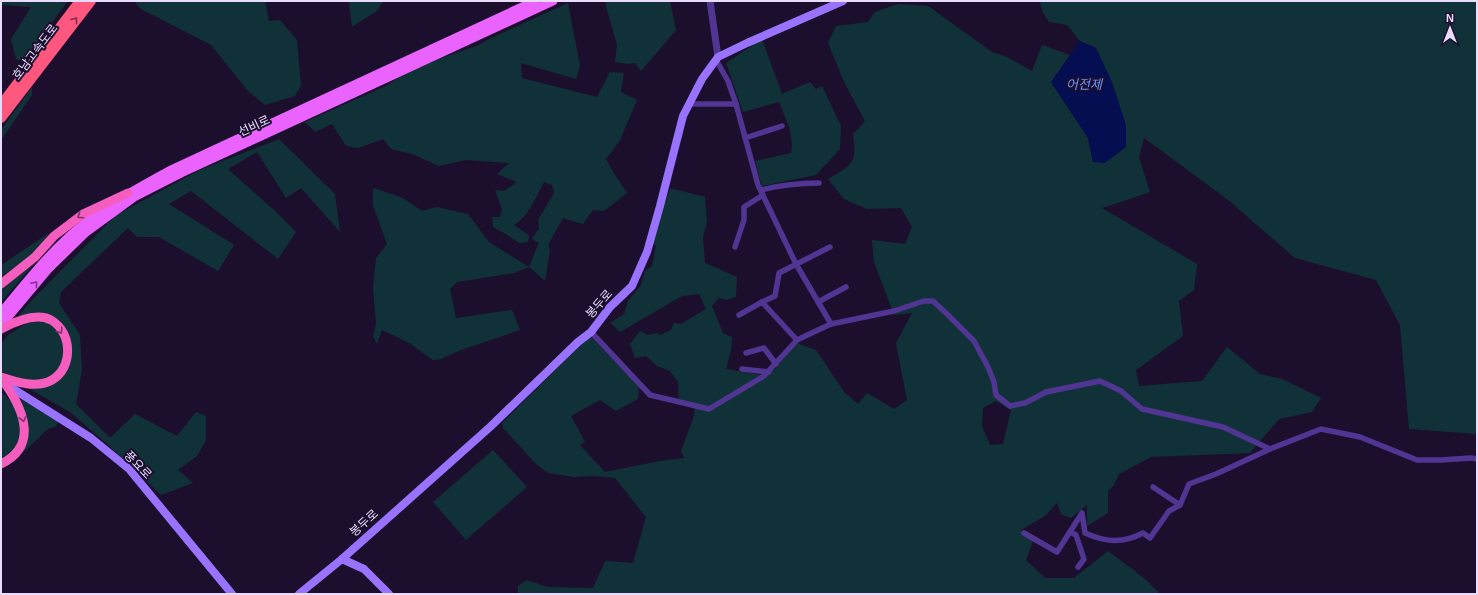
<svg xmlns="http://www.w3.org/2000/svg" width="1478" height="595" font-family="Helvetica,'Noto Sans KR',sans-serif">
<rect width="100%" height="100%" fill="#1c0f2e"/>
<g fill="#113139" fill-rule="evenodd">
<polygon points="1,1 72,1 71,2 67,2 23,62 16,59 11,39 31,7 1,5"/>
<polygon points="134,1 265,1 269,21 280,20 297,40 301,85 295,96 265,105 248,91 211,45 141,9"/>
<polygon points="349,1 383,1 378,10 352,27"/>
<polygon points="606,1 670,1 676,30 641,71 635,63 628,64 615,62 617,45 606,6"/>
<path d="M1040,1h437v433l-68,-5 -9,-104 -24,-45 -81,-22 -68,-59 -83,-61 -5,19 11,35 -17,6 -31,10 95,56 -3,26 -15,11 4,35 -47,34 3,16 63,-5 25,-34 33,27 22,5 39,19 -9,14 -33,7 -29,34 -99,4 -32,17 -5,11 -6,6v22l-21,13v-21l-16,13 -10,-4 -4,-11 -12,13 -24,14 12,11 -7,19 19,18h29l34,-27 36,27 16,16h-642v-8l9,-6 20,7 46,1 12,-27 28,2 13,-46 -31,-39 -21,-2 -20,1 -26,-4 -11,-8 -34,-37 -1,-5 88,-87 49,51 -1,12 -22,12 -16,-11 -29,16 14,26 -5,3 25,27 55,-11 24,-3 -3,-7 12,-32 2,-10 -16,-6 -1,-21 -8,-11 -13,-5 -11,-10 -11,2 -5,-14 10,-13 8,4 9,-2 3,2 11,-5 3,-7 7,1 25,-15 -7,-15 -17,2 -62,36 -10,-9 14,-9 4,-13 13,-16 4,-14 7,-5 4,-21 -4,-1 18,-56 35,9 2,24 -4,17 2,25 32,14 -1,20 -10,3 -7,-2 -7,8 11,27 9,4 -1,13 -5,19 36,6 13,-6 22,-26 19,7 28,42 14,12 9,-11 27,16 13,-9 -11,-57 16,-30 -18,2 -20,-53 -2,-22 33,4 7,-17 -11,-19 -34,1 -23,-10 -16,-20c25,-14 29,-16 25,-45l12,-13 -20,-37 -17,-41 8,-17 32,-4 7,-10 23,-8 30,2 64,46 15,5 25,14 10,-26 28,10 -19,27 37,56 5,24 3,-114 -16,-7 -13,-16 -18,-3 -7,-11zM996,401l15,9 -8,34 -13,1 -8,-19 1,-18z"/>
<path d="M568,3l12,63 -4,13 -55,-16 1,15 75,19 13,-25 14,1 -3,19 16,8 -17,40 -14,19 6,11 15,23 -23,18 -11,-1 -10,14 -20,-6 -15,27 2,5 -5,31 -16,-14 -15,6 -57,9 -7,7 6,29 56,-8 8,20 -59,20 -20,9 -8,1 -24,-17 -27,-13 -5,14 -4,-8 3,-12 -3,-36 3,-30 11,-14 -14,-38v-18l30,10 19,13 15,-4 31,7 21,28 40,25 10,-25h-3l-4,-4 7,-9 -1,-9 16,-27 -2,-8 -8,-3c-9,16 -15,34 -30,43l15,10 -1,7 -9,1 -13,-9 -13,-7 -1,-10h8l2,-8 -7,-19 9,1 13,-9 -20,-8 12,-11 -43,-3 -27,6 -27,-12 -21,-5 -8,-10 -25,9 -12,-2 -14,-22 -17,8 -10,-10 83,-37 12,-9 36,-16 43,-15 10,-6z"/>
<path d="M762,39l20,55 28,-12 6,7 6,-3 19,40 -1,23 -24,26 -54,11 -7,-25 36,-8c4,-18 -6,-35 -12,-51l-36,10 -17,-49z"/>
<polygon points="32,87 32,95 1,140 1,130"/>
<polygon points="279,139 335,194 340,232 301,188 286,198 257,152 228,169 274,210 296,232 278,259 191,191 169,204 234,245 218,271 159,237 137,237 128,228 61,292 59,303 80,335 82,370 76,404 110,438 135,414 177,436 196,412 206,416 206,440 197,456 178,470 193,483 161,495 106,443 70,412 26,387 65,372 71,342 50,317 16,319 31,301 116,215 200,170"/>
<path d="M49,233c-11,19 -30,32 -48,44v-12z"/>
<polygon points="43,254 1,302 1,286"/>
<path d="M45,321c4,3 8,5 10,8 17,20 9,48 -18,52 -10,1 -27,-6 -36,-10v-27l7,-9 19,-12z"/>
<polygon points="1,391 17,408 22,432 17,445 8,456 1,459"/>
<polygon points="16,394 59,421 55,427 48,429 26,450 4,466 26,438"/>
<polygon points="493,450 527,487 466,540 433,502"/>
</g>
<polygon fill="#050e51" points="1080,41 1096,48 1112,82 1126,125 1126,147 1105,163 1093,162 1088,138 1051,82"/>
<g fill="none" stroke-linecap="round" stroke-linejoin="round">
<g stroke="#503592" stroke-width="5.5">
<polyline points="716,60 728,81 736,104 758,185 796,264 831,324"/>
<polyline points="689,104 736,104"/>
<polyline points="745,138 782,126"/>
<path d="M761,190c20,-5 38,-7 58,-7"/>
<polyline points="735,247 744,220 744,207 763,195"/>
<polyline points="762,302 775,296 779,273 830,247"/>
<polyline points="818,302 846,287"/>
<polyline points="739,315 762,302 797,340"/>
<polyline points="591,332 650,395 709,409 764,376 797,340 818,330 831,324 894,311 924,301 933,301 947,314 974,341 988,367 994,382 996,395 1010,406 1025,403 1046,392 1100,381 1121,391 1142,409 1223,427 1270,449 1321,429 1360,437 1417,460 1441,460 1471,458 1477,459"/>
<polyline points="746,353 764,348 776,364"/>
<polyline points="742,369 769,372"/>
<polyline points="1153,487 1180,505"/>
<polyline points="1070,532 1076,535 1084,559 1078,567"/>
<path d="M1024,533l33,19 25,-39 3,20c20,9 37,11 58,0l7,5 19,-27 11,-6 9,-21 27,-10 54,-25"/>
</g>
<polyline stroke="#503592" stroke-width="7" points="710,1 718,57"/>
<g stroke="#9973ff" stroke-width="8">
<polyline points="7,385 91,438 129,469 232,594"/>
<polyline points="342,559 364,569 389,594"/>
<polyline points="299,594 342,559 490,427 578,342 591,332 610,307 632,286 647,252 660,206 683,116 702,79 718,57 747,43 843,1"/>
</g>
<g stroke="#eb63ff" stroke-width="9">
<path d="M1,313c26,-31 51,-64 83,-89 28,-22 58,-38 89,-55l362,-168"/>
<polyline points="1,325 48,269 86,232 134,197 181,173 553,1"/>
</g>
<g stroke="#f55dbe" stroke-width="9">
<polyline points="1,284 35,257 54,236 83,214 128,193"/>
<path d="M1,329c13,-7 35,-17 50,-9 22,13 22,48 1,60 -16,9 -36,2 -51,-3"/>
<path d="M1,464c37,-18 23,-53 5,-79"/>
</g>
<g stroke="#ff577e" stroke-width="10">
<polyline points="1,105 80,1"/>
<polyline points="1,118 91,1"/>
</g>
</g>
<defs><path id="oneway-chevron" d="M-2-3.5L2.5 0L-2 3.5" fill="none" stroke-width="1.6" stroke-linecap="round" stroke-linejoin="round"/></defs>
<use stroke="#822f52" href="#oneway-chevron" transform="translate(75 20) rotate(-52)"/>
<g stroke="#7e326f">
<use href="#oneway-chevron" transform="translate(80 216) rotate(146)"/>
<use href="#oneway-chevron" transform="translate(60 331) rotate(56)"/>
<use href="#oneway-chevron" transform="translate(23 419) rotate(77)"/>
</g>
<use stroke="#79358c" href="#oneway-chevron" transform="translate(35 284) rotate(-50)"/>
<g text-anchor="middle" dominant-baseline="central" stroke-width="4" stroke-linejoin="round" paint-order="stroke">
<g font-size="12" fill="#e9dcff" stroke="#1c0f2e">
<text transform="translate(35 52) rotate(-53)">호남고속도로</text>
<text transform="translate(254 126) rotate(-25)">선비로</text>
<text transform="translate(599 304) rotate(-49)">봉두로</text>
<text transform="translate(138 465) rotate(46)">풍요로</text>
<text transform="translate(364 523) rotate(-42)">봉두로</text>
</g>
<g font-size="13" font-style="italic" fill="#6a95ff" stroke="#1c0f2e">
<text x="1084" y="84">어전제</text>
</g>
</g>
<rect width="1478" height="595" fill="none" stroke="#e9dcff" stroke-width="4"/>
<g transform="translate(1450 28)" stroke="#1c0f2e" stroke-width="3" paint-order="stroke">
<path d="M0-3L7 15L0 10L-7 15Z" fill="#e9dcff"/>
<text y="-6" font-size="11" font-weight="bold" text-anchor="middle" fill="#e9dcff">N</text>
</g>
</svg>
